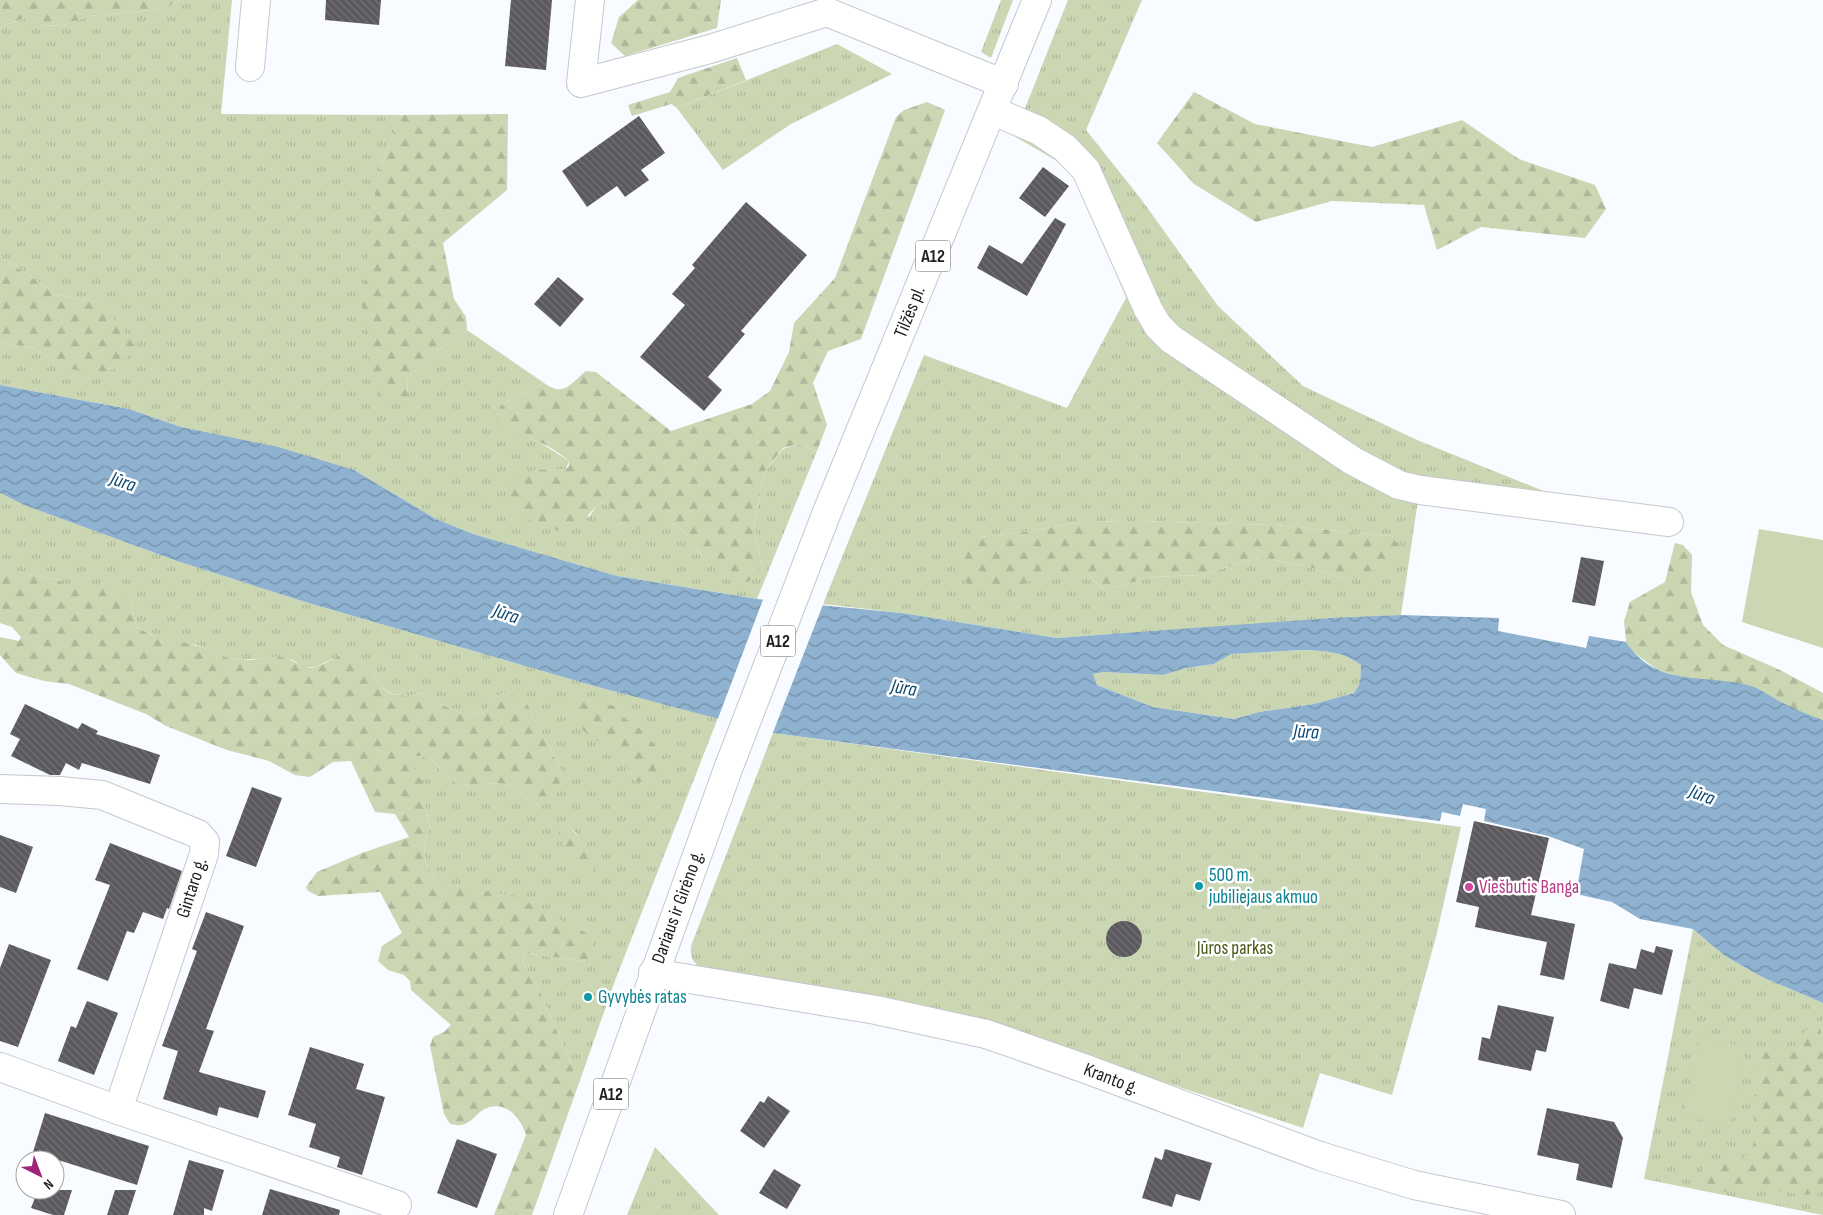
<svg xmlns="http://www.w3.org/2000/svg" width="1823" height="1215" font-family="'Sofia Sans Condensed',sans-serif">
<defs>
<pattern id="grass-tufts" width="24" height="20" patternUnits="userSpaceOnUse" patternTransform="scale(1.25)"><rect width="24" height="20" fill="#cbd6b2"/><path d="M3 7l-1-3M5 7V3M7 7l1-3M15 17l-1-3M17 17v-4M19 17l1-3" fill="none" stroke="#aeb799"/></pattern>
<pattern id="forest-firs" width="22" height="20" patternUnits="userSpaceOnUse" patternTransform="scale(1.25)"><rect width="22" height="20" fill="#cbd6b2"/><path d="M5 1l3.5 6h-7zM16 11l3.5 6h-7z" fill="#aeb799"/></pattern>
<pattern id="water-waves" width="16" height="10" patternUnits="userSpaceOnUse" patternTransform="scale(1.25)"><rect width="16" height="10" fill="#8eb2d0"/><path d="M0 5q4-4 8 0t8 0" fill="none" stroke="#7390a8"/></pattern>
<pattern id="building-back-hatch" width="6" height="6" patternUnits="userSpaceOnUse" patternTransform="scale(1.25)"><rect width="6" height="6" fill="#5b595d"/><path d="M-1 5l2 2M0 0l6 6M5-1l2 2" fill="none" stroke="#737275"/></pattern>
</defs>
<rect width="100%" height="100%" fill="#f8fbff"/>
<g fill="url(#grass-tufts)" fill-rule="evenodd">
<path d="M180,0h52l-11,114 180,1 -24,62 31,221 -1,-20 26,-24 34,-24 77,53 -44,23 6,24 33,12 30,19 -3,8 -35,2 58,46 8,-12 6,-3 8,6 10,16c25,7 21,-1 42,-2 18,-1 30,23 40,35l58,7 -7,-41 11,-52 18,-22 16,-5 18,7 -60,148 -140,-23 -144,-42 -37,-15 -82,-49 -173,-43 -52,-18 -129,-24v-43l34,6 31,20 34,-66 -41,-7 -58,-39v-229l25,-9 19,8 19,-1 27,-9 73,-7z"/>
<polygon points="1001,0 1013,0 991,58 981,52"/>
<path d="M1068,0h74l-56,130 55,69 77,107 85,80 114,54 134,54 -130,-14 -20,135 -344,23 -155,-25 -79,-9 101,-249 143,53 59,-110 -45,-116 -12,-14 -55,-32zM1134,521l141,4 116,11 -45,44 -36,-13 -49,-10 -61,18 -48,2 -48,13 -17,-17h-43l-65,-36 45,-5 58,-10z"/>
<polygon points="837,44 892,74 791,124 723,170 677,108"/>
<path d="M0,493l24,12 153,56 128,41 289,84 124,32 -102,260 -37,105 -39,-91 -18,-32 5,-7 60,9 -150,-79 -11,-20 -2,-19 6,-16 -4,-21v-19l-19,-30c28,-8 27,11 45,22 22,13 34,0 52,4 11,3 23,15 33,21l25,-33 -29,-56 -41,-17 -4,12c-29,10 -43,-7 -68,-18l-12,3 -16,-2 -12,-8 -11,-19 -25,-14 -28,14h-13l-10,-7 -14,-3 -38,3 -14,-2 -30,-13 -34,-4 -27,-15 -5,-24 -60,-14 -14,-9 -29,-4 -28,-11zM615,706l6,11 21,12 -5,53 -25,-35zM568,825l8,8 16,29 -8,14 -25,-39z"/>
<path d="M1302,650c22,1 41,1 59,15l-1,18 -6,10 -40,11 -55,8 -25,7 -81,-12 -56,-22 -4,-11 11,-2 59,3 23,-7 28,-4 17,-10z"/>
<path d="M773,733l688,94 -25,110 -44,158 -72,-22 -17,55 -338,-112 -261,-47c-11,-5 -14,-11 -13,-23z"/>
<polygon points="1693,929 1725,956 1762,977 1823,1003 1823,1215 1644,1179"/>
<polygon points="655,1147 719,1215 627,1215"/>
</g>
<g fill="url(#forest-firs)">
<polygon points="0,0 180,0 163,9 90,16 63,25 44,26 24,18 0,27"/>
<polygon points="638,0 721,0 717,28 625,56 611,43 619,17"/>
<polygon points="737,58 746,80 677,108 671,104 632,116 628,105 670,92 678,78"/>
<polygon points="1194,92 1255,124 1372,147 1462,120 1519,159 1595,185 1606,209 1585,238 1481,227 1437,250 1424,205 1332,201 1256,222 1194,184 1157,143"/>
<path d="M927,102l18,8 -84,229 -33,12 -15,32 14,42 -10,26 -18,-7 -16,4 -18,23 -11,52 7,41 -3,10 -10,8h-10l-35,-25 -20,-26 -9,-7 -11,-2 -26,7 -8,-1 -8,-4 -10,-16 -8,-6c-15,7 -19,27 -39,29 -7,1 -18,-5 -26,-8 -14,-5 -37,-11 -32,-31 1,-6 5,-11 10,-15 14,-9 34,-7 50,-8l3,-3v-5c-8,-7 -19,-14 -30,-19 -11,-5 -31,-7 -39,-17 -4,-6 -2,-13 0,-19l44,-23c20,14 25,2 42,-12l10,1 75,59 81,-27 18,-13 19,-39 5,-29 41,-45 61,-161 8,-7z"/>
<polygon points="508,114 507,190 443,243 454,299 466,317 467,330 433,354 407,378 408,398 398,404 382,400 372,375 362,306 377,177 401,115"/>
<polygon points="0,256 58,295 99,302 135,345 120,367 99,374 65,368 34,348 0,342"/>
<polygon points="1134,521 1275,525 1391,536 1401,548 1392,564 1346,580 1310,567 1261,557 1200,575 1152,577 1104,590 1087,573 1044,573 1003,596 968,585 960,557 979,537 1024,532 1082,522"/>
<polygon points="1675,543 1683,545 1692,555 1691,592 1703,625 1723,645 1780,670 1823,693 1823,720 1799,712 1751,686 1719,681 1686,679 1656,669 1632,651 1626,642 1624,621 1630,602 1665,582"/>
<path d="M0,564l28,11 29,4 14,9 46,-1 14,15 5,24c27,18 34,12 62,20 15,4 28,14 44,14 12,1 26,-4 38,-3 14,1 23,14 36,10 10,-3 18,-10 28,-14l25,14 11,19 11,8 17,2 12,-3c25,11 40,28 68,18l4,-12 11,-7 14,5 10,7 35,68c0,14 -12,28 -25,33 -10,-6 -22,-18 -33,-21 -18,-4 -25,8 -49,-2 -18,-9 -20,-33 -47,-24l18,29v20l4,21 -6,16 2,19 11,20 79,13 70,37 8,13 -7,16 -60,-9 -5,7 18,32 39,91 -47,132h-38l32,-80c-4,-14 -17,-33 -36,-28 -17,4 -17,23 -40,17l-6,-10 -14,-68 3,-9 11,-5 7,-7 -40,-35 -1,-9 -6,-6 -16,-5 -10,-9 4,-15 20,-13 -22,-41 -62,4 -10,-5 -2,-4 11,-15 45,-19 47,-16 -14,-23 -20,-2 -24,-51 -18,1 -23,15 -15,-2 -26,-14 -42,-11 -61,-24 -20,-12 -77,-30 -25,-3 -28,-8 -16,-18v-18l19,4 2,-4 -9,-10 -12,-4z"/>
<polygon points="577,698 615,706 622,717 642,729 669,764 654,781 637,782 612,747 591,738 576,723 569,702"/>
<path d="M568,825c12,12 22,29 27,45l-4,5 -8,1 -24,-39v-9z"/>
<path d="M1812,1024l8,3 1,7 2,2v155c-19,9 -37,-1 -56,-3 -22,-3 -47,12 -68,-4l-1,-12 11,-9 32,-3 8,-7 7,-14 -4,-39 8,-15 -4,-25 6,-10 10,-5 24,6 8,-3 -4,-11z"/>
</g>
<g fill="#cbd6b2">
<polygon points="1759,529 1823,540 1823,648 1742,622"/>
<polygon points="1700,1037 1746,1047 1730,1126 1683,1116"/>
</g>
<path fill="url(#water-waves)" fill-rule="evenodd" d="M0,385l129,24 52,18 97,20 76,23 82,49 37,15 144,42 140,23 145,14 155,25 275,-20 69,-3 98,3 -1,13 88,17 3,-12 37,6c31,47 80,31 125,44 10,3 20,11 30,16 14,7 27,13 42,18v283l-61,-26 -37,-21 -32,-27 -53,-10 -28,-17 -36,-8 8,-45 -36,-13 -64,-15 2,-12 -23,-5 -3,12 -18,-4 -2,9 -667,-88 -179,-47 -289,-84 -128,-41 -153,-56 -24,-12zM1302,650c22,1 41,1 59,15l-1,18 -6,10 -40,11 -55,8 -25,7 -81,-12 -56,-22 -4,-11 11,-2 59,3 23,-7 28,-4 17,-10z"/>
<polygon fill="#f8fbff" points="764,597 824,602 772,735 717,721"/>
<g fill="url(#building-back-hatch)">
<polygon points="326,0 381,0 379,25 325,20"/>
<polygon points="511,0 552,0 546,70 505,66"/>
<polygon points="639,116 665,153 641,170 649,180 625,197 617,186 587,207 562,171"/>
<polygon points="1043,167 1069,186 1045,217 1019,198"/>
<polygon points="746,202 807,255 741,331 745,334 708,377 722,390 704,411 640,357 685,305 672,294 695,268 692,265"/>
<polygon points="1055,218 1066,224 1027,296 977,268 989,245 1022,264"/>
<polygon points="558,277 584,299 560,327 534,304"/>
<polygon points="1581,557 1604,561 1595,606 1572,602"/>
<polygon points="25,704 78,729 82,723 98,731 96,734 160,755 150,784 82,763 79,770 66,763 60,775 50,775 11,756 20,739 10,734"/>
<polygon points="252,787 282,798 256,867 226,856"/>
<polygon points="1474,821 1549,838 1531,915 1575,924 1564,980 1540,975 1547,942 1475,927 1479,907 1456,902"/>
<polygon points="0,835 33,847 16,893 0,887"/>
<polygon points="110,843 182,871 169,909 167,908 163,919 143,912 134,933 127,931 108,981 77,969 110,885 95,880"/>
<polygon points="206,912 244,926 206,1029 214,1031 199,1072 266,1091 258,1118 219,1107 217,1116 163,1099 178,1051 162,1046 197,951 192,949"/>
<circle cx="1124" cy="939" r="18"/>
<polygon points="9,944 51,960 18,1047 0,1041 0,968"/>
<polygon points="1656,946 1673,950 1662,995 1634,988 1629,1009 1600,1001 1609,963 1636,969 1641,949 1654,953"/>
<polygon points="87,1001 118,1013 94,1075 58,1061 71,1026 76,1028"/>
<polygon points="1498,1005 1554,1017 1546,1052 1536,1050 1531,1071 1478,1060 1482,1037 1490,1039"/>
<polygon points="310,1047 364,1064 356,1089 385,1097 362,1175 337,1167 340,1157 309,1147 316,1124 288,1115"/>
<polygon points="768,1096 790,1111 764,1148 740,1131 760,1101 764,1103"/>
<polygon points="1547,1108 1614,1122 1623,1138 1612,1188 1576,1180 1579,1164 1537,1155"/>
<polygon points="45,1113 149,1146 137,1185 33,1152"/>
<polygon points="457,1139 497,1154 477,1208 437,1193"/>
<polygon points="1165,1149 1212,1163 1200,1201 1176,1194 1172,1207 1142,1198 1155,1157 1162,1160"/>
<polygon points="189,1160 224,1170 212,1211 204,1208 204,1215 173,1215"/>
<polygon points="774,1169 801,1185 787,1209 759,1193"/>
<polygon points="270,1189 340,1210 339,1215 262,1215"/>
<polygon points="38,1190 72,1190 64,1215 53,1215 31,1208"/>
<polygon points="115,1190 136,1190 128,1215 107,1215"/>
</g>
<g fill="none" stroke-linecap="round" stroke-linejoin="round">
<defs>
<g id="minor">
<polyline points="590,0 581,83 710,49 827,12 1004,84"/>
<polyline points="250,67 256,0"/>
<polyline points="993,111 1038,130 1065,148 1086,170 1148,309 1158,326 1171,339 1353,461 1399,485 1420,490 1669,522"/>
<polyline points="0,789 60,791 102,795 198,834 205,842 204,854 118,1110"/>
<polyline points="653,973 876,1010 986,1034 1086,1069 1320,1156 1414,1185 1561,1215"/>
<polyline points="0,1067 118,1110 397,1205"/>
</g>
<polyline id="trunk" points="568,1215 728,769 827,512 1037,0"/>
</defs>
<use href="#minor" stroke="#c5c8cb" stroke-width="30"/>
<use href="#trunk" stroke="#c5c8cb" stroke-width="30"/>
<use href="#minor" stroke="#fff" stroke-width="28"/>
<use href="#trunk" stroke="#fff" stroke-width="28"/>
</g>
<g fill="#0f9aa8" stroke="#fff" stroke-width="2">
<circle cx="1199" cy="886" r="5"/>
<circle cx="588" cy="997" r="5"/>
</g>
<circle fill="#d1479c" stroke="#fff" stroke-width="2" cx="1469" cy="887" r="5"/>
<g text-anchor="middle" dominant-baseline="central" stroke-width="5" stroke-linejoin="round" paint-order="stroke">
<g fill="#fff" stroke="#626263" stroke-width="1">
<rect x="915.5" y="240.5" width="35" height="31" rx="4"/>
<rect x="760.5" y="625.5" width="35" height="31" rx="4"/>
<rect x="593.5" y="1078.5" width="35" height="31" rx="4"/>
</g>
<g font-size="18" font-weight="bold" fill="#1e1f20">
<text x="933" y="256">A12</text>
<text x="778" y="641">A12</text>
<text x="611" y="1094">A12</text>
</g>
<g font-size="19" fill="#1e1f20" stroke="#fff">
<text transform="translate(910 312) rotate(-68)">Tilžės pl.</text>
<text transform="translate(192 888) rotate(-72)">Gintaro g.</text>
<text transform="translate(678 907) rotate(-70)">Dariaus ir Girėno g.</text>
<text transform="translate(1111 1079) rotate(21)">Kranto g.</text>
</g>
<g font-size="19" fill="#0d838f" stroke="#fff" text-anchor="start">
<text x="1209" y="875">500 m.<tspan x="1209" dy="22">jubiliejaus akmuo</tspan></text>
<text x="598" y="997">Gyvybės ratas</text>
</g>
<g font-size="19" fill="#b23c85" stroke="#fff" text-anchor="start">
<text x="1479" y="887">Viešbutis Banga</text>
</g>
<g font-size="19" fill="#4a591a" stroke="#fff">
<text x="1235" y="948">Jūros parkas</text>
</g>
<g font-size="20" font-style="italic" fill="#0e4971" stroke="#fff">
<text transform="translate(123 482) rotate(19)">Jūra</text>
<text transform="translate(506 614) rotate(19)">Jūra</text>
<text transform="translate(904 688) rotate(10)">Jūra</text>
<text transform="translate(1306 732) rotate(3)">Jūra</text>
<text transform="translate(1702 795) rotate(21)">Jūra</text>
</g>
</g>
<g transform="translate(40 1175) rotate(138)"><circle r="24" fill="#ffffff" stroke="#a5a5a6"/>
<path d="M0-4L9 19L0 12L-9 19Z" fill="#a12478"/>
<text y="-8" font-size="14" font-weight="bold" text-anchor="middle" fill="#1e1f20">N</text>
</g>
</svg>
